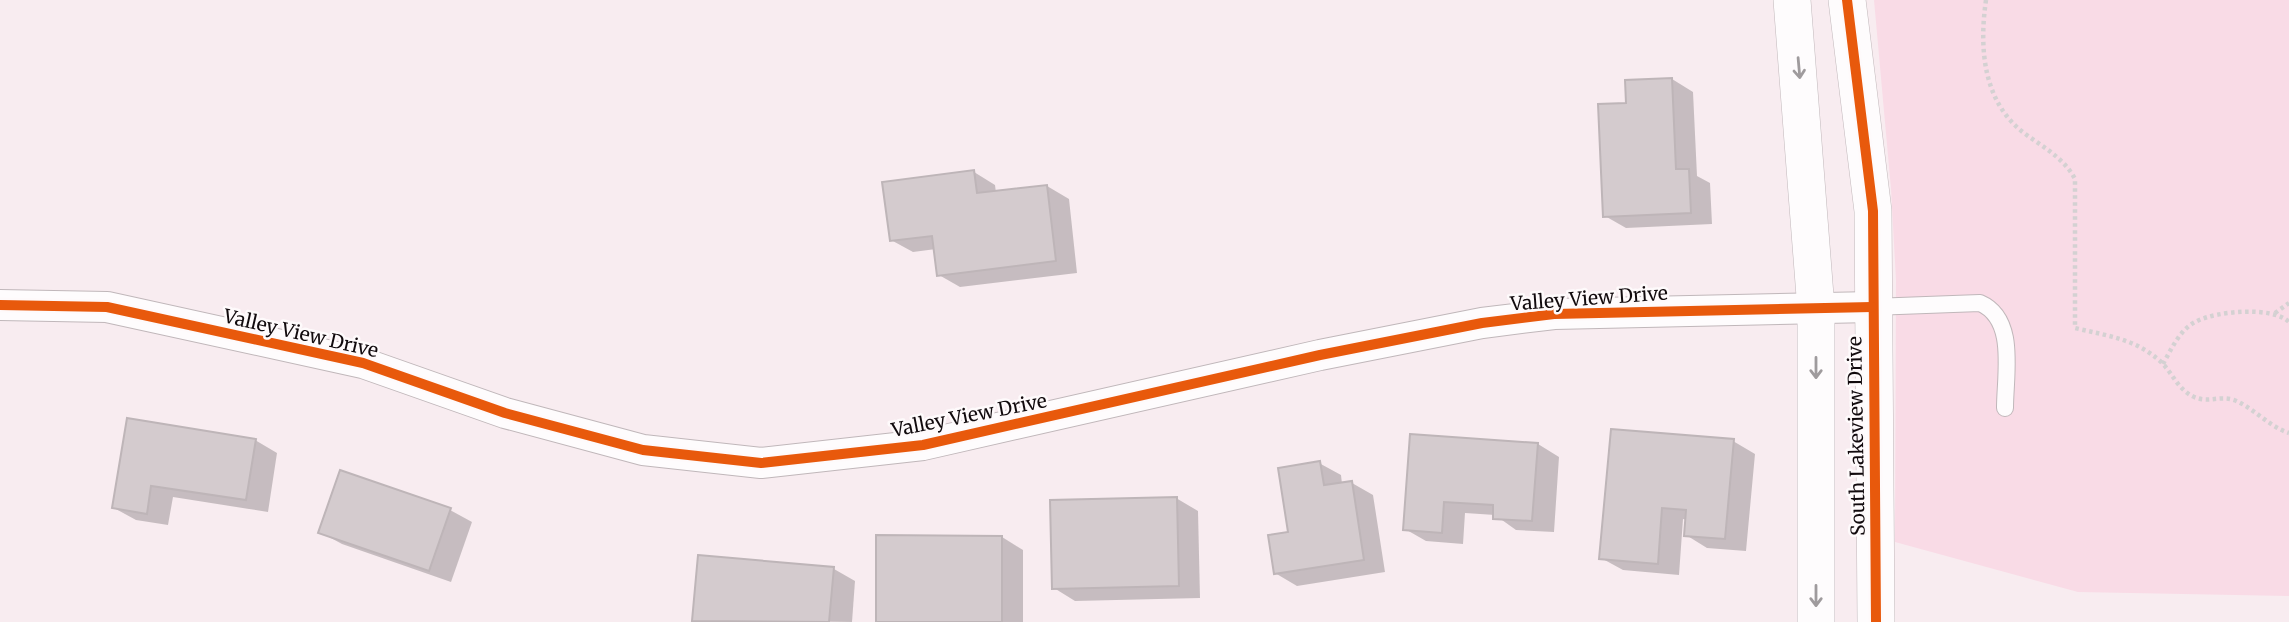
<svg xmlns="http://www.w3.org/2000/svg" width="2289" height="622" font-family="Merriweather,serif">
<rect width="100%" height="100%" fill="#f8ecf0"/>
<polygon fill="#f9dbe6" points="1874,0 2289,0 2289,596 2078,592 1895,542 1896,280 1891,189"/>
<g fill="#0003">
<polygon points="1672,79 1693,92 1697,176 1710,183 1712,224 1626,228 1605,216 1627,105"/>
<polygon points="974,172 995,185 996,193 1047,186 1069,199 1077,273 960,287 939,275 936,249 913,252 891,240"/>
<polygon points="128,420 255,440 277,453 268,512 173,497 168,525 136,520 114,508"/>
<polygon points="1411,435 1538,444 1559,457 1554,532 1516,530 1495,515 1465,513 1463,544 1426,541 1405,529"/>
<polygon points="1733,441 1755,454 1746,551 1707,548 1686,535 1687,520 1683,519 1679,575 1623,570 1601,558"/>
<polygon points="1319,463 1341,475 1342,484 1352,483 1373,495 1385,572 1297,586 1275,573"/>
<polygon points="1176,498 1198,511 1200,598 1075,601 1054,588"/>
<polygon points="450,510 472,522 451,582 342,544 320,532"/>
<polygon points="1002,537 1023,550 1023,622 877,622"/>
<polygon points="834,569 855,581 852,622 694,620"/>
</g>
<g fill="#d4cbce" stroke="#beb5b8" stroke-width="2">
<polygon points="1672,78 1676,169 1689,169 1691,213 1603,217 1598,104 1626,103 1625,80"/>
<polygon points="974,170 977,193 1047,185 1056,261 937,276 932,236 890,241 882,182"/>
<polygon points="127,418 256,439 246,500 151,486 147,514 112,508"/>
<polygon points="1611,429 1734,439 1725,539 1684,536 1686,510 1662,508 1658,564 1599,559"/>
<polygon points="1410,434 1538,443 1532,521 1493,519 1493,505 1444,502 1442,533 1403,530"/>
<polygon points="1320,461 1324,485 1352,481 1364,560 1274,574 1268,535 1288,532 1278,468"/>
<polygon points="340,470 451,508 429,571 318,533"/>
<polygon points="1177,497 1179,586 1052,589 1050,500"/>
<polygon points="876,535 1002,536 1002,622 876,622"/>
<polygon points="698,555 834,567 829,622 692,621"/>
</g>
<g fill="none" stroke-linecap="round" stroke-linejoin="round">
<defs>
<path id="service" d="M1872,307l108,-4c37,16 25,71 25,105"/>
<polyline id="minor" points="0,305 107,307 363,363 505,413 643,450 761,463 923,445 1320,355 1482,323 1554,314 1872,307"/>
<g id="tertiary">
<polyline points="1792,0 1816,309 1816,622"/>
<polyline points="1847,0 1873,211 1876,622"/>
</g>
</defs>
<use href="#service" stroke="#c0b7ba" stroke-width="18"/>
<use href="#minor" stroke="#c0b7ba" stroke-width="32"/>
<use href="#tertiary" stroke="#c0b7ba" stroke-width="38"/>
<g stroke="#d4d1d2" stroke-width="4.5" stroke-dasharray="3.5 3.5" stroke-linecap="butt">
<path d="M1986,0c-7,48 -3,102 38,133 19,14 40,25 51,46v149c32,8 59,10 85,33 12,11 17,27 32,35 16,8 26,-1 42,4 20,8 34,26 55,33"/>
<polyline points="2275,313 2289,303"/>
<path d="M2163,364c9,-16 17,-35 34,-43 20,-10 76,-15 92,1"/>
</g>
<use href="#service" stroke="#fefcfd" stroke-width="16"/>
<use href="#minor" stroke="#fefcfd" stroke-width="30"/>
<use href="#tertiary" stroke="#fefcfd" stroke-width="37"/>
<defs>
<g id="cycleway">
<polyline points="1847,0 1873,211 1876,622"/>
<polyline points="0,305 107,307 363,363 505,413 643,450 761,463 923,445 1320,355 1482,323 1554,314 1872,307"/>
</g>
</defs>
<use href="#cycleway" stroke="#fefafb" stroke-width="15"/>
<use href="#cycleway" stroke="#e8590c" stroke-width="10"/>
</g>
<defs><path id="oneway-shaft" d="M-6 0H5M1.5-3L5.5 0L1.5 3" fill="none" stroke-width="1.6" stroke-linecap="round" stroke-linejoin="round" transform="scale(1.75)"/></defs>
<g stroke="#9f9b9d">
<use href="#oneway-shaft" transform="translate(1799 68) rotate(85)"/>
<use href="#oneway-shaft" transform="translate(1816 368) rotate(90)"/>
<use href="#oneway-shaft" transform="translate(1816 596) rotate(90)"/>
</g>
<g text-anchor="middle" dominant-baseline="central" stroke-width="5" stroke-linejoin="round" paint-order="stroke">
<g font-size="19" fill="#110a0d" stroke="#fefafb">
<text transform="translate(1589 298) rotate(-4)">Valley View Drive</text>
<text transform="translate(301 333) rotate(13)">Valley View Drive</text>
<text transform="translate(969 415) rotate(-11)">Valley View Drive</text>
<text transform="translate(1856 436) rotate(-91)">South Lakeview Drive</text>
</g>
</g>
</svg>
